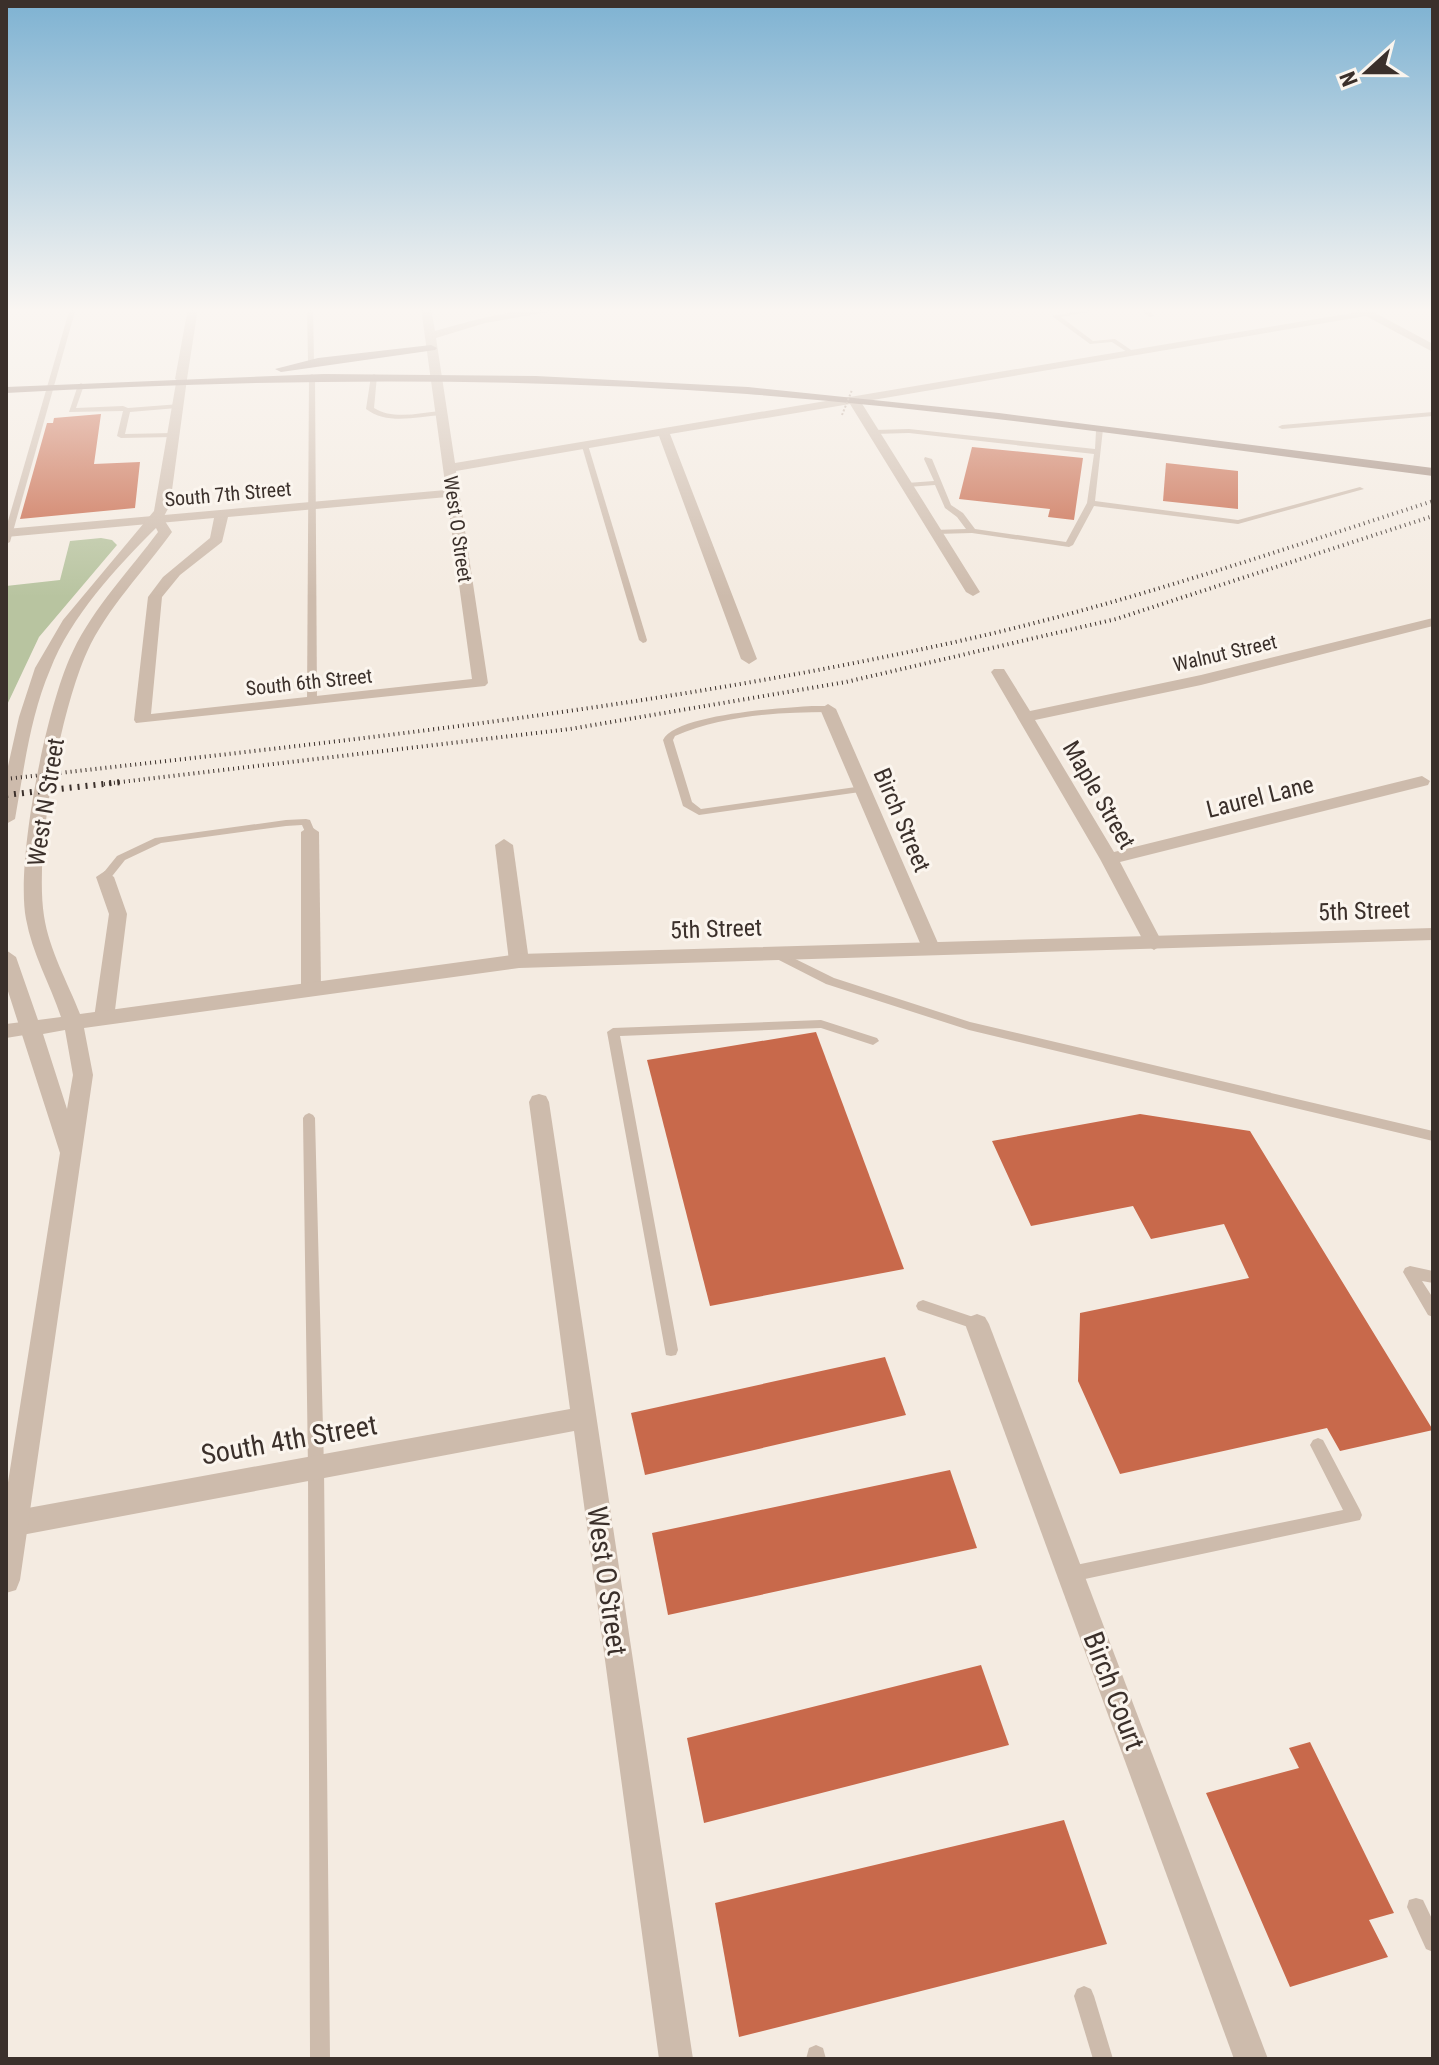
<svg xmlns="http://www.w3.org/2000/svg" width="1439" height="2065" font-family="'Roboto Condensed',sans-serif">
<rect width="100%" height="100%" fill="#f4ebe1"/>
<polygon fill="#b8c4a0" points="101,538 112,540 117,545 39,637 6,707 6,586 60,580 70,541"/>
<g fill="#c8694b">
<polygon points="101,414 94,464 140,462 135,508 20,519 47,423 53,423 54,418"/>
<polygon points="972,447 1083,458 1074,520 1048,517 1050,509 959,499"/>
<polygon points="1166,463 1238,471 1238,509 1163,501"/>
<polygon points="816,1032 904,1269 710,1306 647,1060"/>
<polygon points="1140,1114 1250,1131 1433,1430 1340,1451 1327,1428 1120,1474 1078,1381 1080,1313 1249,1278 1224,1224 1151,1239 1133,1206 1031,1226 992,1141"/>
<polygon points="885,1357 906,1415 645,1475 631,1413"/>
<polygon points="950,1470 977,1548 668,1615 652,1533"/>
<polygon points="981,1665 1009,1745 704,1823 687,1738"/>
<polygon points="1310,1742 1394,1913 1369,1920 1388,1957 1290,1987 1206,1793 1299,1768 1289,1748"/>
<polygon points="1064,1820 1107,1944 739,2037 715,1903"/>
</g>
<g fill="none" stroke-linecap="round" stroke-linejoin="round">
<g fill="#cdbbac" fill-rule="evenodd">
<polygon points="70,308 76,308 10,542 6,544 6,528"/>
<polygon points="307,308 313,308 314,361 311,363 308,361"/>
<polygon points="1097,308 1111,308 1061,317 1093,341 1115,339 1134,352 1134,354 1130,354 1112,342 1090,344 1052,316"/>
<polygon points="1137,308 1144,308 1155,316 1150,317"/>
<polygon points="312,374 315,376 317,701 312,704 307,701 309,376"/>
<path d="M374,374l3,2 -3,32c19,12 45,5 67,3l4,2 -4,2c-25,2 -54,10 -75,-6l5,-33z"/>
<polygon points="81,383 84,385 76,408 123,406 128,408 180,404 181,406 177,408 130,412 125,434 173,433 177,435 173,437 121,438 117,436 123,411 69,412 78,385"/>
<polygon points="1433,412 1433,416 1282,429 1278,427 1282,425"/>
<polygon points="909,429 1095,449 1096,431 1103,429 1095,501 1238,520 1360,487 1364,489 1238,524 1094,506 1073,545 1069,547 972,533 936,534 933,534 933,530 966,529 957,517 945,508 935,485 907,487 903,485 907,483 934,481 924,459 925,457 932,459 951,505 963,513 975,529 1066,542 1087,503 1094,454 909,433 874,434 870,432 874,430"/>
<polygon points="581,443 588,445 647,640 646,642 643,643 639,640"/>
<path d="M812,706h16l5,3 -5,3c-51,0 -106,4 -153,24l-2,4 19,62 9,7 162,-23 4,1v4l-168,24 -16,-9 -20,-66c13,-26 120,-32 149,-34z"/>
<polygon points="306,819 310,820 315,832 314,834 306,834 302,825 286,826 161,843 125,860 109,880 105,881 100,877 117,856 155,838 286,820"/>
<polygon points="775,949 834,978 970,1022 1433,1131 1433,1141 969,1030 826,984 771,956 769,953"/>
<polygon points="821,1020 877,1038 879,1041 873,1045 821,1028 620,1036 678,1350 676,1355 671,1356 666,1355 607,1032 613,1028"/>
<polygon points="309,1113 313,1115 315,1118 324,1468 330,2059 310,2059 308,1468 303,1118 305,1115"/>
<polygon points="1410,1266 1433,1271 1433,1283 1422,1281 1433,1298 1433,1317 1428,1315 1403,1272 1405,1268"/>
<polygon points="923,1300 982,1320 984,1324 982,1328 977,1330 918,1310 916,1306 918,1302"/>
<polygon points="1318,1438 1323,1440 1360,1510 1362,1515 1360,1520 1071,1582 1065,1580 1063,1574 1065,1568 1071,1566 1343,1510 1310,1445 1313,1440"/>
<polygon points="1416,1898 1423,1900 1433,1921 1433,1952 1426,1949 1407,1907 1409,1900"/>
<polygon points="1084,1986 1091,1989 1094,1996 1113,2059 1093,2059 1074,1996 1077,1989"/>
<polygon points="816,2045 823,2048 826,2059 806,2059 809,2048"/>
</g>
<g fill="#cdbbac" fill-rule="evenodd">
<polygon points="188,308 198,308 187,379 181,382 175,379"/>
<path d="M421,308h10l4,23c44,-13 90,-25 136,-23l-86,15 -49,15 19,125 903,-151 -4,-4h12l67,36v8l-67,-36 -505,86 119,190 -7,4 -7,-4 -116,-188 -180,30 87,225 -8,5 -8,-5 -82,-223 -203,35 32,212 -3,3 -349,37 -2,-3 14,-123 15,-20 47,-39 4,-20 -208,19v-8l440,-39zM447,497l25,182 -321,35 11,-117 18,-22 42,-33 6,-25z"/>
<polygon points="1433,618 1433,626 1201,685 1035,720 1114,852 1422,776 1430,781 1428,785 1120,862 1163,944 1154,950 1145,944 1100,859 991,672 994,669 1004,669 1030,711 1201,675"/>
<polygon points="828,704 836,709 941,950 939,955 925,955 923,950 820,709"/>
<polygon points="310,826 319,832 321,988 311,995 301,988 301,832"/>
<polygon points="504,839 513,845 529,961 519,968 509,961 495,845"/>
<polygon points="105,871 114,877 127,914 114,1018 111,1023 97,1023 94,1018 109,914 96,877"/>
<polygon points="30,1021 37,1023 40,1028 37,1033 6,1038 6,1024"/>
<polygon points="539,1094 546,1096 549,1102 693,2059 659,2059 574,1431 6,1538 6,1512 570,1409 529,1102 532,1096"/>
<polygon points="977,1314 985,1317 989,1324 1268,2059 1234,2059 965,1324 969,1317"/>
</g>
<path fill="#cdbbac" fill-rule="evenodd" d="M177,377l10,2 -17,126 -7,13 9,14c-28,39 -65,76 -85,120 -27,60 -53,199 -43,264 5,34 24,67 36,98l439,-60 914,-26v12l-914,28 -435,60 9,47 -73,505 -4,10 -10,3v-98l54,-342 -54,-168v-35l10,7 22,63 23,-3c-11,-33 -29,-64 -35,-98 -11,-57 21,-216 47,-268 21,-44 57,-81 85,-119l-2,-4c-40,40 -85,88 -106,142 -20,47 -26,99 -35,149l-9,5v-49l13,-58 16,-49 28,-48 91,-109zM65,1030l8,45 -6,34 -24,-75z"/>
<g fill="#a18a7d" fill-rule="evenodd">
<polygon points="431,345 437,348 435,350 281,372 275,369 318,358"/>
<path d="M324,374l212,2 212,11 251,26 434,55v8c-228,-29 -457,-65 -686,-82 -247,-18 -494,-15 -741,-1v-6z"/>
</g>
<g stroke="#3b302b" stroke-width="4" stroke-dasharray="1 4" stroke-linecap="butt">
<path d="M6,779c318,-36 637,-68 949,-137 163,-36 320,-90 478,-141"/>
<polyline points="104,784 570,729 846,682 1116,619 1433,516"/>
</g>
<polyline stroke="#3b302b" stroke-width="6" stroke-dasharray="2 6" stroke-linecap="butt" points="6,795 121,782"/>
<polyline stroke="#b9a596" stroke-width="2" stroke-dasharray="2 2" stroke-linecap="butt" points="842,415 852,390"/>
</g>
<linearGradient id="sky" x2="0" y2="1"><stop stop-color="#7eb2d2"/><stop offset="0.52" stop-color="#faf6f2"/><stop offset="1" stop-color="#faf6f2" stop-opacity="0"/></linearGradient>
<rect width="1439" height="597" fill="url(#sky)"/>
<g text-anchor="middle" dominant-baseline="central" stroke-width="6" stroke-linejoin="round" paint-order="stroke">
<g font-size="20" fill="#3b302b" stroke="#fbf5ee">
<text transform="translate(228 494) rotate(-5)">South 7th Street</text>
<text transform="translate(458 529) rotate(82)">West O Street</text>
<text transform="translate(1225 653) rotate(-13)">Walnut Street</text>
<text transform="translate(309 682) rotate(-6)">South 6th Street</text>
</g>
<g font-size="24" fill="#3b302b" stroke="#fbf5ee">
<text transform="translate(1099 795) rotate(60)">Maple Street</text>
<text transform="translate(1260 797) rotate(-14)">Laurel Lane</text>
<text transform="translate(46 802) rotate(-81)">West N Street</text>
<text transform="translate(902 820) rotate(67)">Birch Street</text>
<text transform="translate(1364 911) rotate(-2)">5th Street</text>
<text transform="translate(716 929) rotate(-2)">5th Street</text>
</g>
<g font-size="28" fill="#3b302b" stroke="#fbf5ee">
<text transform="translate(289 1440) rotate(-10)">South 4th Street</text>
<text transform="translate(607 1581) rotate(82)">West O Street</text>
<text transform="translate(1114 1691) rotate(69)">Birch Court</text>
</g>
</g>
<rect width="1439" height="2065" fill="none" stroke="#3b302b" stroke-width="16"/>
<g transform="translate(1367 72) rotate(249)" stroke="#fbf5ee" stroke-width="6" paint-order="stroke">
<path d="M0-6L14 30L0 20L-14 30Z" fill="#3b302b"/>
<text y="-12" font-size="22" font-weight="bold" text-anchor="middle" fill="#3b302b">N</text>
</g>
</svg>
